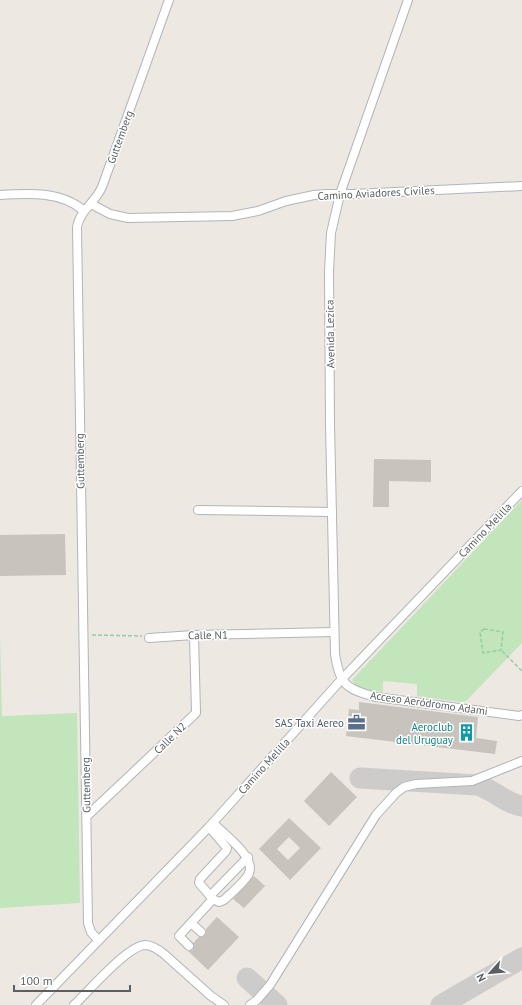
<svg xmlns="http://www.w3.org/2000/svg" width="522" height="1005" font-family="'PT Sans',sans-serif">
<rect width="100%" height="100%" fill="#ede8e1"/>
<g fill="#c2e5bc">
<path d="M522,500v143l-56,58 -5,1 -44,-6v-12l-34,-3v11c-10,-2 -26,-2 -31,-12z"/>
<polygon points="0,633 2,716 77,713 80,903 0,908"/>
</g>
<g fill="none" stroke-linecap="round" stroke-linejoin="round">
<g stroke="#ceccca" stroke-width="21">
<path d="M360,778l117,7c16,4 29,19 45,21"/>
<polyline points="247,978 277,1005"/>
<polyline points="441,1005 522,958"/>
</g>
</g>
<g fill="#c8c3bd" fill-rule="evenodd">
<polygon points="374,459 431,460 431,482 389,481 389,507 373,507"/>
<polygon points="65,534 66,575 0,576 0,535"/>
<polygon points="359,702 478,717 476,738 497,741 495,754 346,736 349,709 359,710"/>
<polygon points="331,772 357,797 329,826 304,801"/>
<path d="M289,818l32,30 -31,32 -31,-31zM289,837l11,11 -12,12 -11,-11z"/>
<polygon points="254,876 265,886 244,908 233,899"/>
<polygon points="217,917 239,937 208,970 188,951 193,950 193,943 199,937 205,935 206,929"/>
</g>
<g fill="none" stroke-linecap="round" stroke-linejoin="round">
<defs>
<g id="minor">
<path d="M408,0l-68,194 -9,39 -2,39 1,152 5,230c5,31 11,35 41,43l143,19 3,-1"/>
<path d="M0,195c28,-2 62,-4 84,16"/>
<polyline points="91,204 110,214 128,218 232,216 258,211 286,201 314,195 327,194 353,194 522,186"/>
<polyline points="198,510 332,512"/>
<polyline points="149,638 194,635 334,632"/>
<polyline points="87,816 196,713 194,635"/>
<path d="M209,827l18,21 -1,3 -26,28 -1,4 14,16 6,3 5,-2c6,-6 22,-19 25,-27 7,-16 -26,-40 -36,-50"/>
<polyline points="210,896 248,857"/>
<polyline points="191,923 201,932"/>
<path d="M98,940l-7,-8 -3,-9 -11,-696c3,-17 18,-24 25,-40l67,-187"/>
<polyline points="189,946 179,936 213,899"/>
<polyline points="36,1005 209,827 341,680 522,491"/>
<path d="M74,1005c14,-13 53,-59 71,-60 7,0 14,5 19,9l47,42 13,9"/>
<polyline points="250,1005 257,1000 270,985 376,815 396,793 404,787 416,784 472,781 522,761"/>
</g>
</defs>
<use href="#minor" stroke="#b2b5b9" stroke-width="10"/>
<g stroke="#98cb9f" stroke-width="1.5" stroke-dasharray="4 2" stroke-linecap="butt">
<polygon points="484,629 503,632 501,650 483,653 480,632"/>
<polyline points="92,635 142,636"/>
<polyline points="502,651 522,671"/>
</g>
<use href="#minor" stroke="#fff" stroke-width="8"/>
</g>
<defs>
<symbol id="office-bare" viewBox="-9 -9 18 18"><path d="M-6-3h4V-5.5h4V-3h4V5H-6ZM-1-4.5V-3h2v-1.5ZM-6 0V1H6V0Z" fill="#5c6f8a" stroke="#fff" stroke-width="2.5" paint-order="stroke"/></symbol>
<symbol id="building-bare" viewBox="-9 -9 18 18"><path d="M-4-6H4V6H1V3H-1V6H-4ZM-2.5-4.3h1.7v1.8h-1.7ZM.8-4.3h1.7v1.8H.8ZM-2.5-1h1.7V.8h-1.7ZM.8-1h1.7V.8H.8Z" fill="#0f9aa8" stroke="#fff" stroke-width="2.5" paint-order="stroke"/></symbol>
</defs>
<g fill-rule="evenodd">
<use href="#office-bare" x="344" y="710" width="25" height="25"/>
<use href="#building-bare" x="454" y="720" width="25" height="25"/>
</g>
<g text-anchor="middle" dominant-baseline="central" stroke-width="3" stroke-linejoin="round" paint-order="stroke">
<g font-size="11" fill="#595f62" stroke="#fff">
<text transform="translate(120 137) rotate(-70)">Guttemberg</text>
<text transform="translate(376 193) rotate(-3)">Camino Aviadores Civiles</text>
<text transform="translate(330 334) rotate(-91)">Avenida Lezica</text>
<text transform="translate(80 461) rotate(-91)">Guttemberg</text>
<text transform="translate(485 530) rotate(-46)">Camino Melilla</text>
<text transform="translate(208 635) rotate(-1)">Calle N1</text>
<text transform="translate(429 703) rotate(8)">Acceso Aeródromo Adami</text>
<text transform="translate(170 738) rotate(-44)">Calle N2</text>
<text transform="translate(264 766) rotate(-48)">Camino Melilla</text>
<text transform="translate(86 785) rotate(-91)">Guttemberg</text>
</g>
<g font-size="11" fill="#4e5e75" stroke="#fff" text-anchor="end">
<text x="344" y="723">SAS Taxi Aereo</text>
</g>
<g font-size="11" fill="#0d838f" stroke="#fff" text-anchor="end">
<text x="453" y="727">Aeroclub<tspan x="453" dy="13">del Uruguay</tspan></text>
</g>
</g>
<g transform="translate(490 973) rotate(243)" stroke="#ffffff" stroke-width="3" paint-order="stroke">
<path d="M0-3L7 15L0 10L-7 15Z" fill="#595f62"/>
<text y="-6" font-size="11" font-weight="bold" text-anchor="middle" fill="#595f62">N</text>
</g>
<path d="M14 985v6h116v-6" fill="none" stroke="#595f62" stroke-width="2"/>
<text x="20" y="985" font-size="12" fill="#595f62" stroke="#ffffff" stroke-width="3" paint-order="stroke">100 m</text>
</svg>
